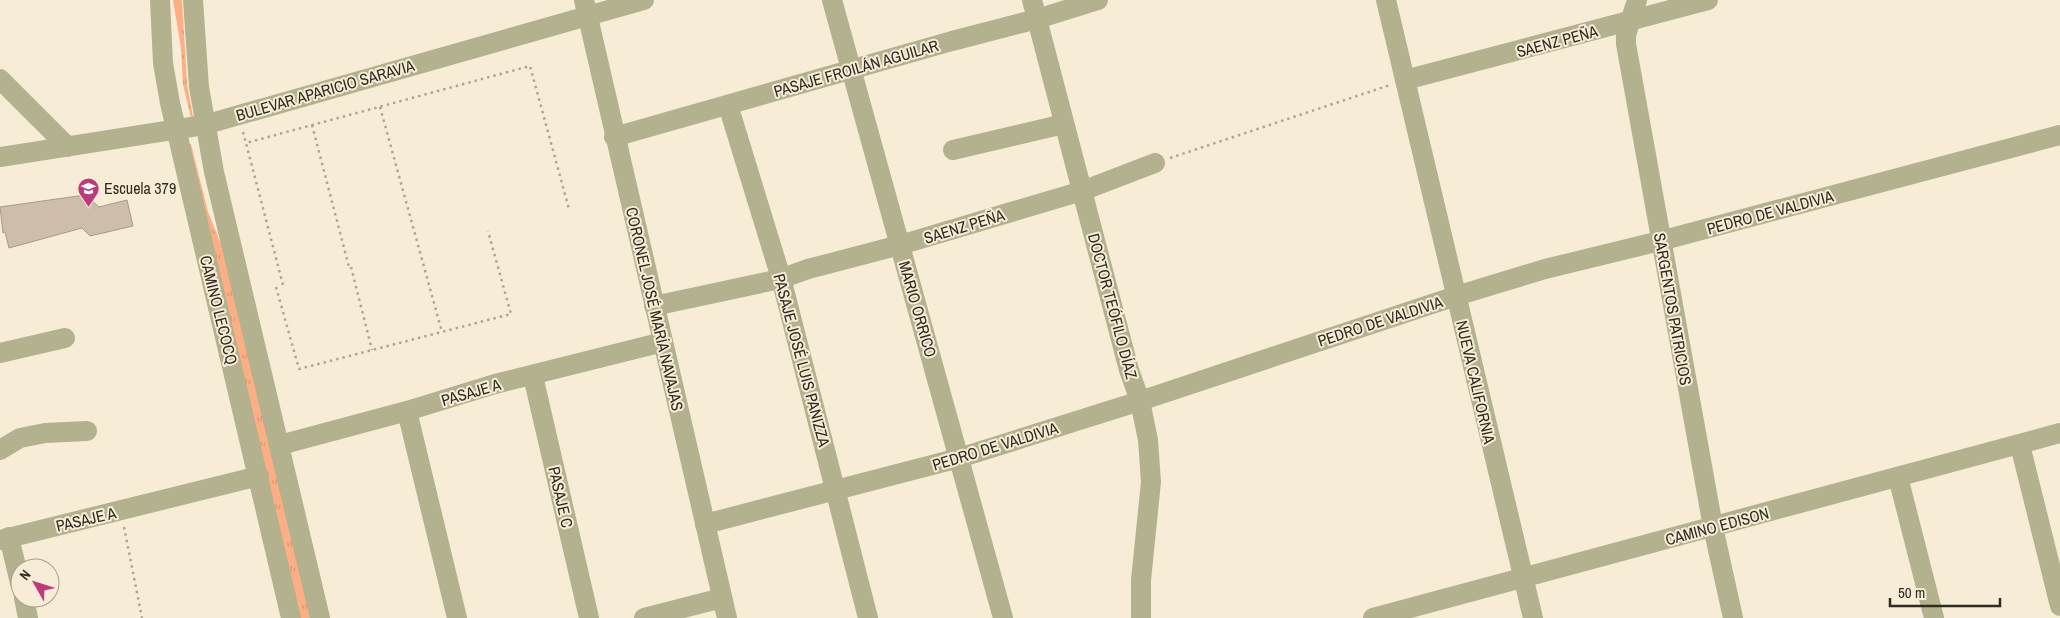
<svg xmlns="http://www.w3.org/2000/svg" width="2060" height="618" font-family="'Archivo Narrow',sans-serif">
<defs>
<pattern id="grass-tufts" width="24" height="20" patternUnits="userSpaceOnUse" patternTransform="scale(1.25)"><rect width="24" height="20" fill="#fcaf85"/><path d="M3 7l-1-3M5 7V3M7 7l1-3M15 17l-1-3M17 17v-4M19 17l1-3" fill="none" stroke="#d89773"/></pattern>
</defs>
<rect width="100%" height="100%" fill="#f7edd6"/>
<g fill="url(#grass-tufts)">
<polygon points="173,0 182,0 187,84 193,117 191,118 183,84 181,48"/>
<polygon points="188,144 191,144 208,212 227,259 310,618 300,618"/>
</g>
<polygon fill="#cfbdab" stroke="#a98" points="85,195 99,207 127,200 133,226 90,236 82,228 9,248 5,232 3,233 0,207"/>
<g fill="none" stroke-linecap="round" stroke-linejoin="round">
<g stroke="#aea694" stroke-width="2.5" stroke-dasharray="2.5 4" stroke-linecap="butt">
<polyline points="380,107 442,332"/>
<polyline points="312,125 349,267"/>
<polyline points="243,132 246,143"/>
<polyline points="1170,158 1390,85"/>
<polyline points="351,267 372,350"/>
<polyline points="283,285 246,143 530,66 569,209"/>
<polyline points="276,287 299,369 511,314 488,231"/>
<polyline points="124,527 142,618"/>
</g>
<g stroke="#b3b18e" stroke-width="20">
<polyline points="160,0 163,63 170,103 291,618"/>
<polyline points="193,0 199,87 214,172 320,618"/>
<polyline points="584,0 727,618"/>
<polyline points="832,0 1003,618"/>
<polyline points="1032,0 1129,370 1140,401 1148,440 1151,482 1141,580 1141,618"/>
<polyline points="1386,0 1533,618"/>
<polyline points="1637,0 1626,35 1626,44 1713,527 1733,618"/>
<polyline points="0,79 68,147"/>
<polyline points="1405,80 1708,0"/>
<polyline points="728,105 781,278 868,618"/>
<polyline points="614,137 952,41 1037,19 1098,0"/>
<polyline points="953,150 1064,124"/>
<polyline points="0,157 204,125 644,0"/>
<polyline points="654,306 780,279 808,269 900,245 1082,191 1155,163"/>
<polyline points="0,353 65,338"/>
<polyline points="533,376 589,618"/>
<polyline points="407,411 457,618"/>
<polyline points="280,445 407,411 495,384 663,342"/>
<polyline points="2020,445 2060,606"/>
<polyline points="0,450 20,438 45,433 87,431"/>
<polyline points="1898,477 1934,618"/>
<polyline points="705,524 959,458 1140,401 1456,296 1545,269 1660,241 2060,135"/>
<polyline points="9,537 20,583"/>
<polyline points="0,540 259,476"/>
<polyline points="24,598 28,618"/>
<polyline points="644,618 722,598"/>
<polyline points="1373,618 2060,433"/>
</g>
</g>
<defs>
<symbol id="school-pin" viewBox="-11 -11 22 30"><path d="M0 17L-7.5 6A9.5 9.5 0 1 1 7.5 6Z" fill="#be387b" stroke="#f7edd6"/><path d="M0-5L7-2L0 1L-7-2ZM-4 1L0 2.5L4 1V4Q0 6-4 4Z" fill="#fff"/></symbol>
</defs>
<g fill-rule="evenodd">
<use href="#school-pin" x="76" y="176" width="25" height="34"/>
</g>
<g text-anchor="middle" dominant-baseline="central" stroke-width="4" stroke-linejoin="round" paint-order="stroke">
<g font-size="16" fill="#2f2b23" stroke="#f7edd6">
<text transform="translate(1557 41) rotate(-15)">SAENZ PEÑA</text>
<text transform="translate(856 68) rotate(-16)">PASAJE FROILÁN AGUILAR</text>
<text transform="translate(325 90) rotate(-16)">BULEVAR APARICIO SARAVIA</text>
<text transform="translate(1770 212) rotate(-15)">PEDRO DE VALDIVIA</text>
<text transform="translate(964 226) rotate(-17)">SAENZ PEÑA</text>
<text transform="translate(1113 306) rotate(75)">DOCTOR TEÓFILO DÍAZ</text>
<text transform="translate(655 309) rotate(77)">CORONEL JOSÉ MARÍA NAVAJAS</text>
<text transform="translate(918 309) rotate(74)">MARIO ORRICO</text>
<text transform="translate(1673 309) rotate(80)">SARGENTOS PATRICIOS</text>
<text transform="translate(219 310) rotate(76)">CAMINO LECOCQ</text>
<text transform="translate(1380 321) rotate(-18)">PEDRO DE VALDIVIA</text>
<text transform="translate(802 360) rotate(75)">PASAJE JOSÉ LUIS PANIZZA</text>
<text transform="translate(1476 382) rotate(77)">NUEVA CALIFORNIA</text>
<text transform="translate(471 392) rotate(-16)">PASAJE A</text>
<text transform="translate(995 446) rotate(-17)">PEDRO DE VALDIVIA</text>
<text transform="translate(561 497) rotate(77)">PASAJE C</text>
<text transform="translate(86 519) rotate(-13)">PASAJE A</text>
<text transform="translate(1717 526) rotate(-15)">CAMINO EDISON</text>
</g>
<g font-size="16" fill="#2f2b23" stroke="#f7edd6" text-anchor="start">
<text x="104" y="188">Escuela 379</text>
</g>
</g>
<g transform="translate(35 583) rotate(309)"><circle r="24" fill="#f7edd6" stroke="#a79f8e"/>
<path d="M0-4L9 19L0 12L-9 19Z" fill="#be387b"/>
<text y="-8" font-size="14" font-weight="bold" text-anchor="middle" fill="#2f2b23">N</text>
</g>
<path d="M1890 598v8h110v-8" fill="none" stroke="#2f2b23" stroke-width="2.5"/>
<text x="1898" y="598" font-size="15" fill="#2f2b23" stroke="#f7edd6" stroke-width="4" paint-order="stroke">50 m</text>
</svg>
